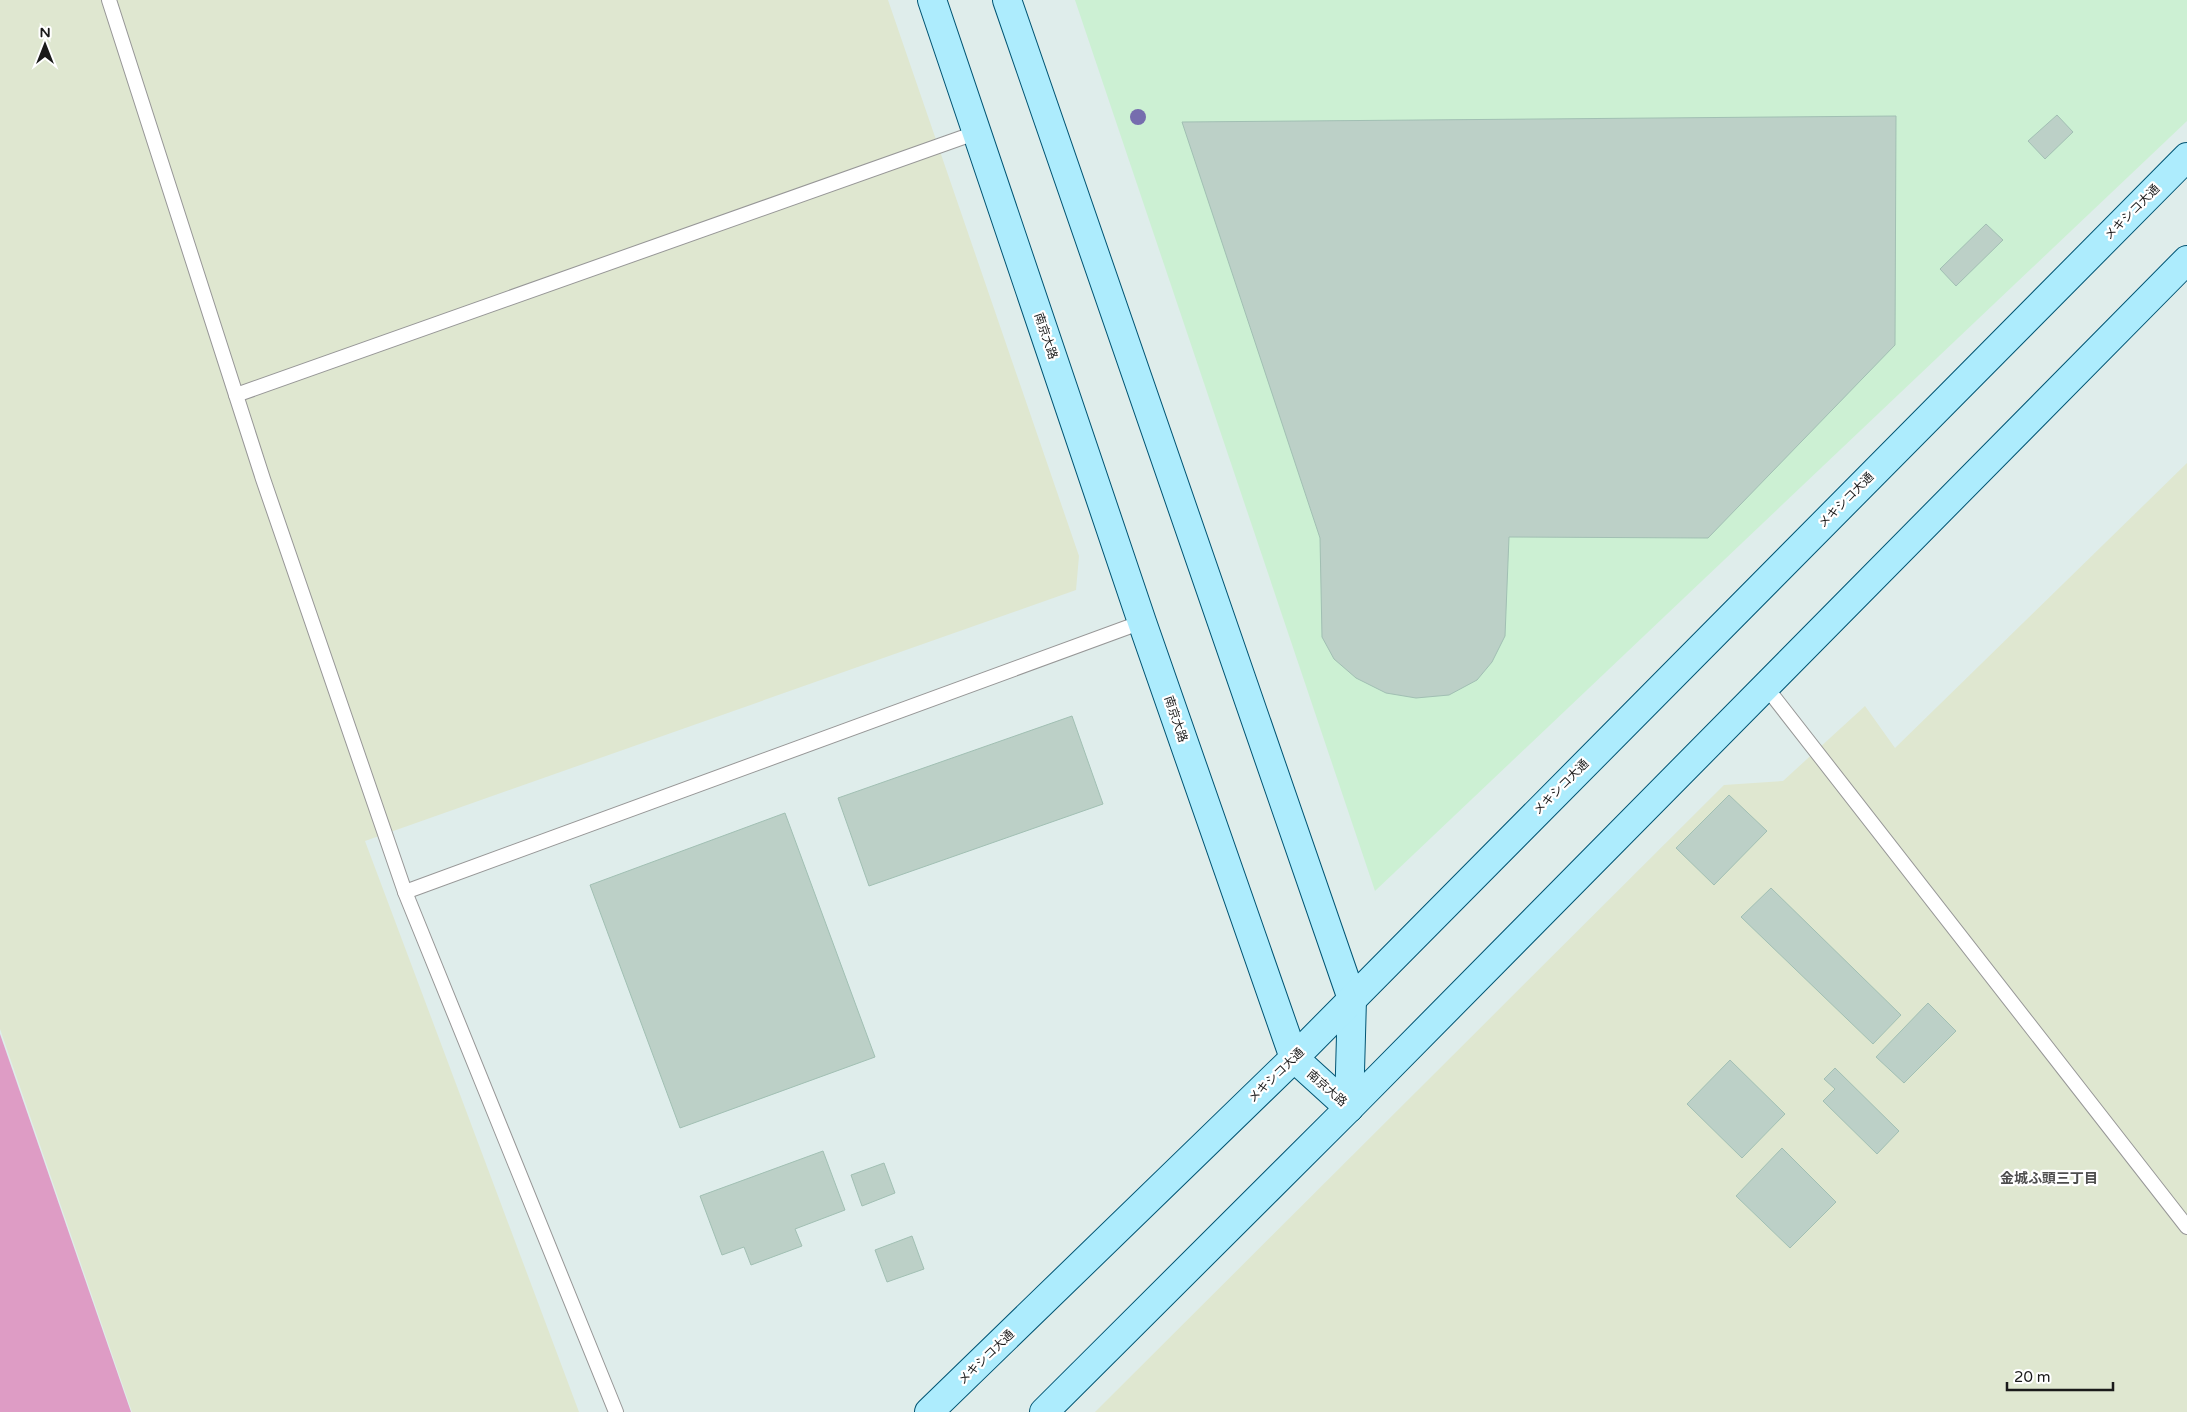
<svg xmlns="http://www.w3.org/2000/svg" width="2187" height="1412" font-family="'Varela Round','Noto Sans JP',sans-serif">
<rect width="100%" height="100%" fill="#dfedeb"/>
<polygon fill="#ccf0d3" points="1075,0 2187,0 2187,121 1375,891"/>
<g fill="#dfe7d0">
<polygon points="0,0 888,0 1079,556 1076,590 365,841 579,1412 132,1412 0,1029"/>
<polygon points="2187,463 2187,1412 1095,1412 1724,785 1783,781 1865,706 1895,748"/>
</g>
<polygon fill="#de9cc5" points="0,1034 131,1412 0,1412"/>
<g fill="#bcd0c7" stroke="#a1bfb3">
<polygon points="2057,115 2073,132 2045,159 2028,141"/>
<polygon points="1896,116 1895,345 1708,538 1509,537 1505,636 1492,662 1477,680 1449,695 1416,698 1386,693 1356,678 1334,659 1322,637 1320,538 1182,122"/>
<polygon points="1986,224 2003,240 1956,286 1940,269"/>
<polygon points="1072,716 1103,804 869,886 838,798"/>
<polygon points="1729,795 1767,831 1714,885 1676,848"/>
<polygon points="785,813 875,1057 680,1128 590,885"/>
<polygon points="1771,888 1901,1015 1873,1044 1741,917"/>
<polygon points="1928,1003 1956,1031 1904,1083 1876,1057"/>
<polygon points="1730,1060 1785,1114 1742,1158 1687,1104"/>
<polygon points="1835,1068 1899,1131 1877,1154 1823,1101 1835,1089 1824,1079"/>
<polygon points="1782,1148 1836,1202 1790,1248 1736,1196"/>
<polygon points="823,1151 845,1210 795,1229 802,1246 751,1265 744,1247 722,1255 700,1196"/>
<polygon points="884,1163 895,1193 862,1206 851,1175"/>
<polygon points="912,1236 924,1269 887,1282 875,1250"/>
</g>
<g fill="none" stroke-linecap="round" stroke-linejoin="round">
<defs>
<g id="lane">
<polyline points="109,0 263,479 405,892 616,1412"/>
<polyline points="236,395 978,132"/>
<polyline points="1766,687 2187,1227"/>
<polyline points="405,892 1142,622"/>
</g>
<g id="secondary">
<polyline points="932,0 1142,622 1294,1058 1349,1108"/>
<polyline points="1007,0 1352,999 1349,1108"/>
<polyline points="929,1412 1294,1058 2187,157"/>
<polyline points="1044,1412 1349,1108 2187,260"/>
</g>
</defs>
<use href="#lane" stroke="#979797" stroke-width="16"/>
<use href="#secondary" stroke="#005473" stroke-width="30"/>
<use href="#lane" stroke="#fff" stroke-width="14"/>
<use href="#secondary" stroke="#adecfd" stroke-width="28"/>
</g>
<circle fill="#766dae" cx="1138" cy="117" r="8"/>
<g text-anchor="middle" dominant-baseline="central" stroke-width="4.5" stroke-linejoin="round" paint-order="stroke">
<g font-size="12" fill="#1a1a1a" stroke="#fff">
<text transform="translate(2132 212) rotate(-45)">メキシコ大通</text>
<text transform="translate(1046 336) rotate(71)">南京大路</text>
<text transform="translate(1846 500) rotate(-45)">メキシコ大通</text>
<text transform="translate(1176 719) rotate(71)">南京大路</text>
<text transform="translate(1561 787) rotate(-45)">メキシコ大通</text>
<text transform="translate(1276 1075) rotate(-44)">メキシコ大通</text>
<text transform="translate(1327 1088) rotate(41)">南京大路</text>
<text transform="translate(986 1357) rotate(-44)">メキシコ大通</text>
</g>
<g font-size="14" font-weight="bold" fill="#4d4d4d" stroke="#fff">
<text x="2049" y="1178">金城ふ頭三丁目</text>
</g>
</g>
<g transform="translate(45 45)" stroke="#ffffff" stroke-width="4" paint-order="stroke">
<path d="M0-4L9 19L0 12L-9 19Z" fill="#1a1a1a"/>
<text y="-8" font-size="14" font-weight="bold" text-anchor="middle" fill="#1a1a1a">N</text>
</g>
<path d="M2007 1382v8h106v-8" fill="none" stroke="#1a1a1a" stroke-width="2.5"/>
<text x="2014" y="1382" font-size="15" fill="#1a1a1a" stroke="#ffffff" stroke-width="4" paint-order="stroke">20 m</text>
</svg>
